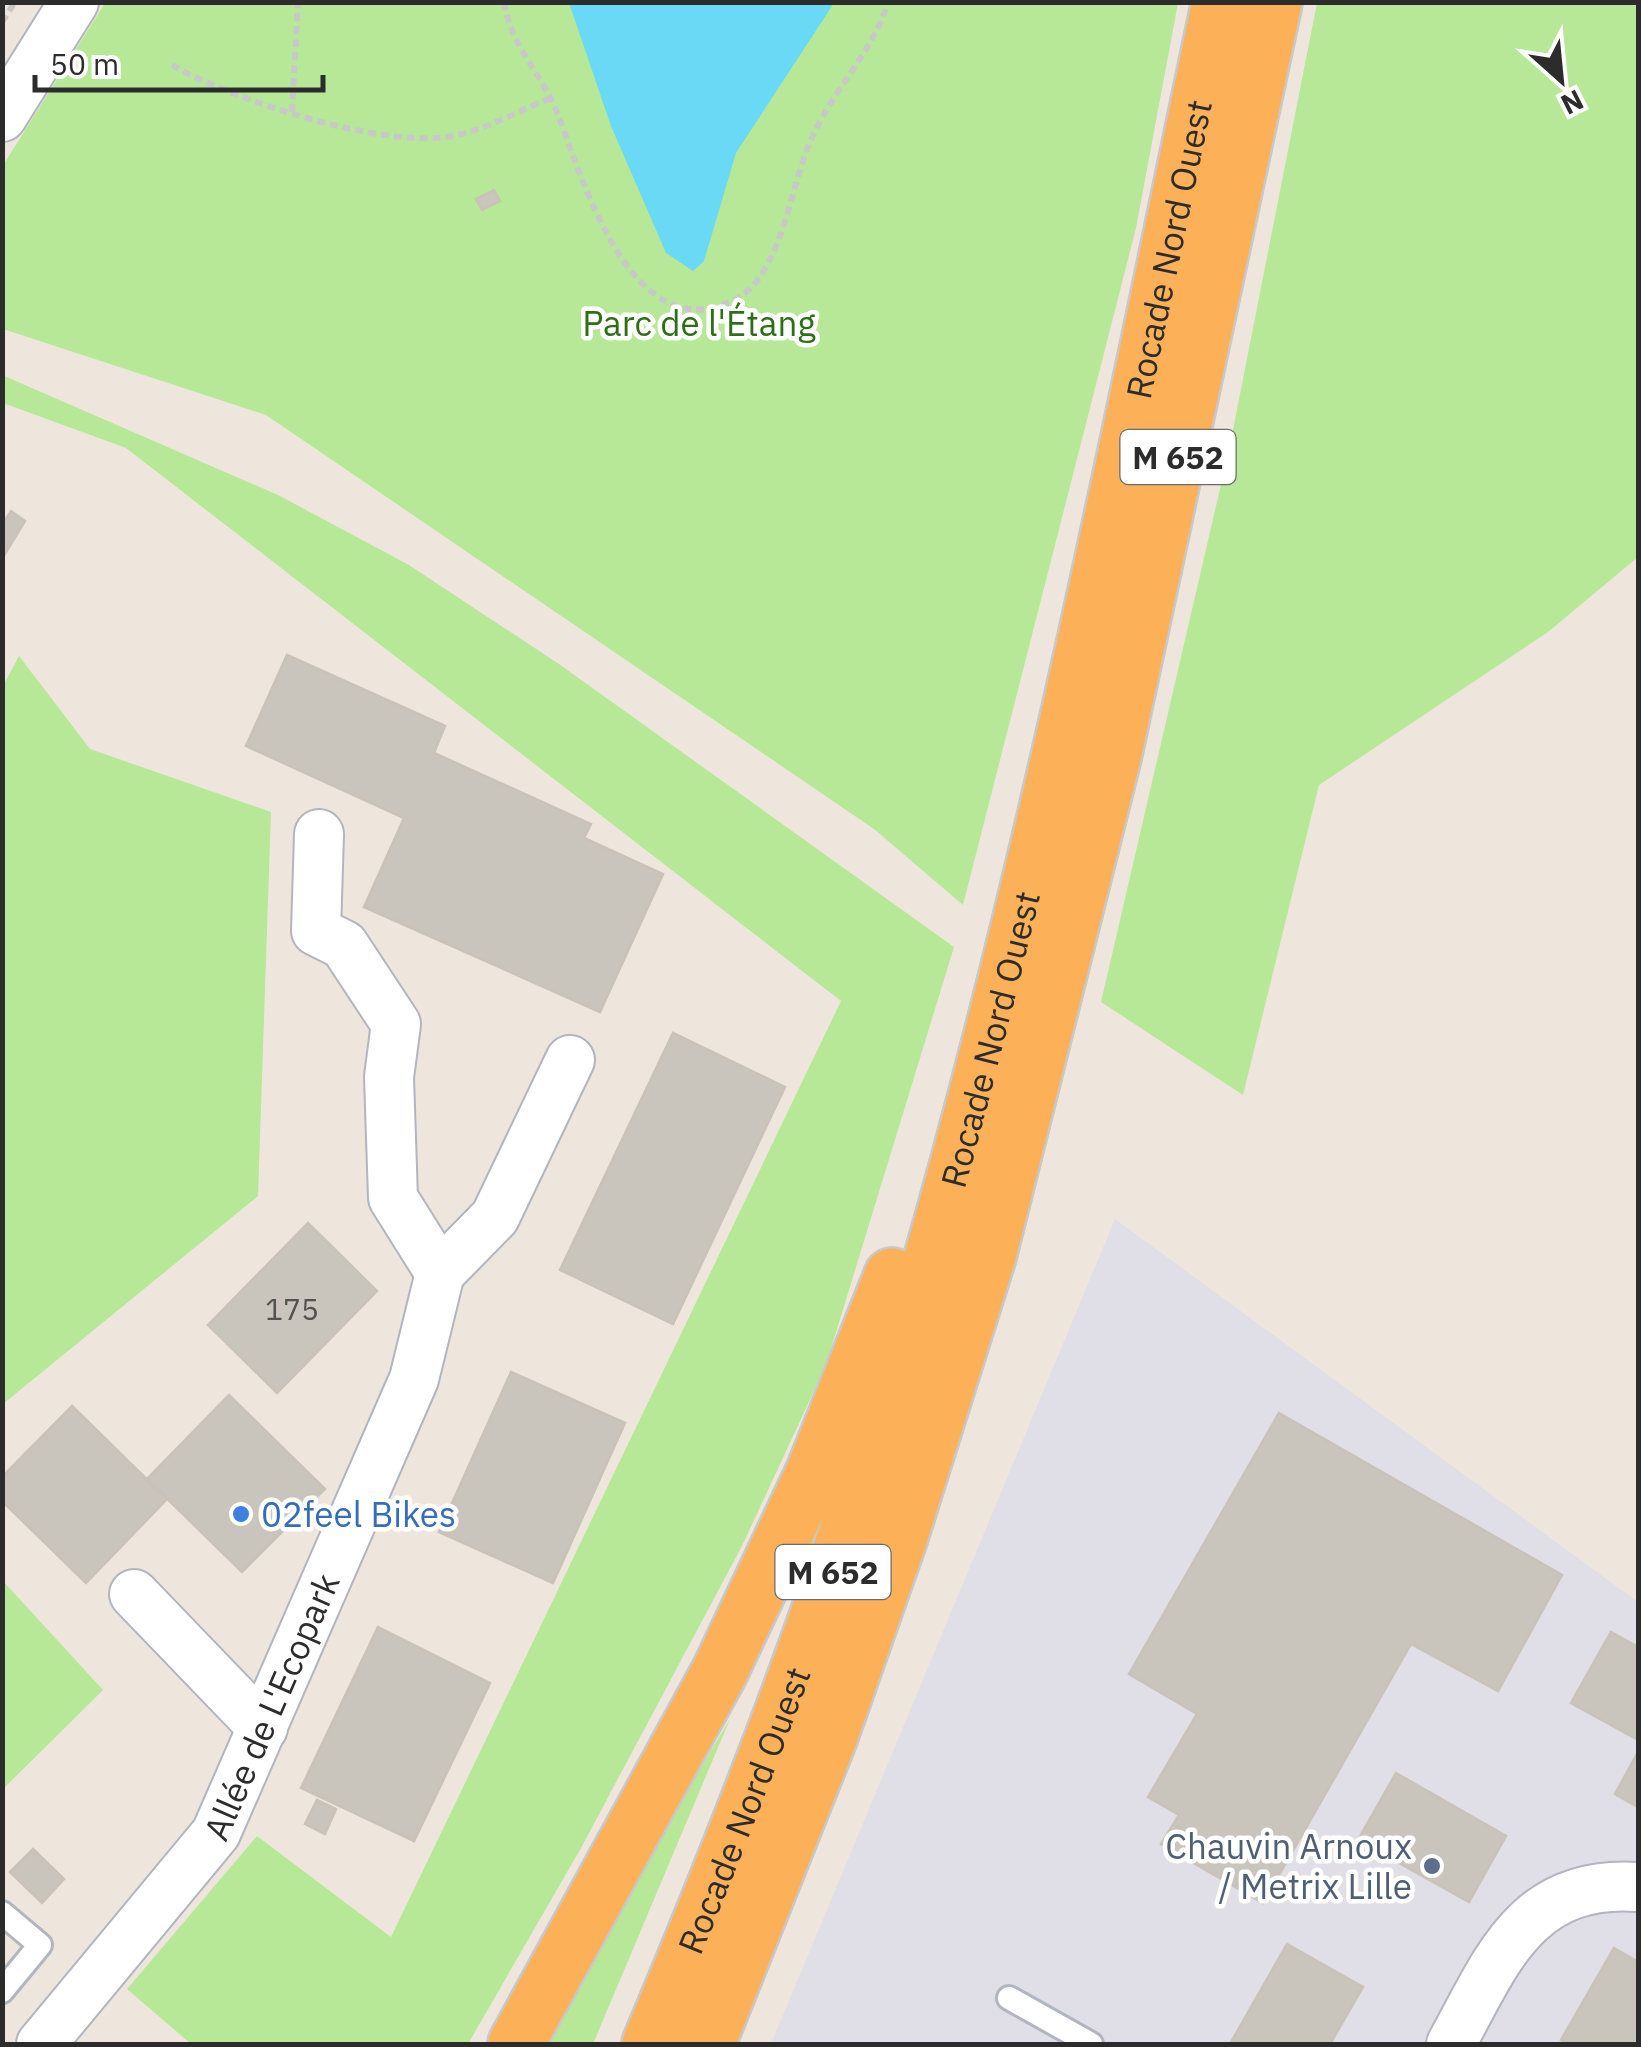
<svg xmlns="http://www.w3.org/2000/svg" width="1641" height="2047" font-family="'IBM Plex Sans',sans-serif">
<rect width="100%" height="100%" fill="#eee6dd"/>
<polygon fill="#e0dee6" points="1115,1219 1638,1602 1638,2044 771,2044"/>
<g fill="#b7e897">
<polygon points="105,3 1178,3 1136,228 963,905 874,829 266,415 3,329 2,167"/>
<polygon points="1317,3 1638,3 1638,557 1548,632 1319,785 1243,1095 1101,1002 1229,450"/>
<polygon points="2,375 278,495 409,565 559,664 954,947 826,1365 742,1546 581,1848 468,2044 191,2044 127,1989 257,1836 391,1937 841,1001 126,448 3,403"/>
<polygon points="19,656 90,749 271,812 258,1196 3,1404 2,688"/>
<polygon points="3,1581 103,1690 3,1789"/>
<polygon points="730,1719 593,2044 549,2044 623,1898"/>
</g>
<polygon fill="#6ad9f6" points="569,3 834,3 736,153 704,261 693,271 666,253 611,126"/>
<g fill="#c9c4bc" stroke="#cac2b7" stroke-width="2.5">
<polygon points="494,190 500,201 482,210 476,199"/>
<polygon points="11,511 25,521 5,554 2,525"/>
<polygon points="287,655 445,726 434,753 591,824 584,838 663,874 600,1012 364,907 404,818 246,746"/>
<polygon points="673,1033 785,1087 673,1324 560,1270"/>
<polygon points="308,1223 377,1291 277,1393 208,1325"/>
<polygon points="511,1372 625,1423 553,1583 439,1532"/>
<polygon points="229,1395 325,1489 242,1572 147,1479"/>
<polygon points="72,1406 167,1499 86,1583 2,1501 2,1477"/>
<polygon points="1279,1413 1562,1575 1498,1691 1411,1644 1263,1903 1161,1844 1179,1815 1148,1797 1197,1714 1129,1674"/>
<polygon points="378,1627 490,1683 414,1841 301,1788"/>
<polygon points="1611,1632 1638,1647 1638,1740 1571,1703"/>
<polygon points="1638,1752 1638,1807 1615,1794"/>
<polygon points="1396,1773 1506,1836 1469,1902 1358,1840"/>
<polygon points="317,1800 336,1809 325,1834 305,1824"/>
<polygon points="33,1849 64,1879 42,1903 10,1872"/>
<polygon points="1287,1944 1363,1987 1330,2044 1230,2044"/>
<polygon points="1614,1948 1638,1962 1638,2044 1569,2044 1561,2040"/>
</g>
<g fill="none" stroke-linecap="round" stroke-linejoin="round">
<defs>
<g id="service">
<polyline points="2,1913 40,1945 2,1991"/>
<polyline points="1009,1998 1091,2044"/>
</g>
<g id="minor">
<polyline points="2,117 74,2"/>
<polyline points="440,1273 495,1217 570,1060"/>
<polyline points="134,1594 263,1728"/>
<path id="s1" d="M41,2044l175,-211 198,-454 26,-106 -47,-75 -4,-121 7,-53 -52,-79 -28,-14 3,-97"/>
<path d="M1451,2044c46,-83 74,-165 187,-157"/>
</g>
<g id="trunk">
<polyline points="516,2044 720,1671 814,1472 892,1276"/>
<path id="s2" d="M650,2044c95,-226 184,-455 254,-690 133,-443 221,-899 316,-1352"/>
<polyline points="707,2044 829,1738 899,1539 988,1256 1113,757 1274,2"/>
</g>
</defs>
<use href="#service" stroke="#b1b5c0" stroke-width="28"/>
<use href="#minor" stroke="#b1b5c0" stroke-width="52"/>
<use href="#trunk" stroke="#c8c8c8" stroke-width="60"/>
<g stroke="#c8c8c8" stroke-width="6" stroke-dasharray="8 5" stroke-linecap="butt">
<path d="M504,2c6,38 29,63 46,95 9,17 15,38 22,56 21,57 67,179 147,153 16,-5 26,-11 37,-24 33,-43 36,-107 61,-155 22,-43 57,-79 71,-125"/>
<polyline points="2,22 15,2"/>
<path d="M172,65c60,35 218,87 286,70 32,-8 63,-25 93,-37"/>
<polyline points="292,112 298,2"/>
</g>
<use href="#service" stroke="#fff" stroke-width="22"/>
<use href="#minor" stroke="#fff" stroke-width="48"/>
<use href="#trunk" stroke="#fcb058" stroke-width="55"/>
</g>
<circle fill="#3f7fe0" stroke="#fff" stroke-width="4" cx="241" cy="1514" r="10"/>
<circle fill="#5c6f8a" stroke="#fff" stroke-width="4" cx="1432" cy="1866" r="10"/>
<g text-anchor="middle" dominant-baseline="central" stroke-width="9" stroke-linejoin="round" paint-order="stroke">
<g font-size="30" fill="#535250">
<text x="292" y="1308">175</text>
</g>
<g fill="#fff" stroke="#6b6b6b" stroke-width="2.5">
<rect x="1120.5" y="430" width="115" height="54" rx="8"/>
<rect x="775.5" y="1545" width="115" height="54" rx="8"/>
</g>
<g font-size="32" font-weight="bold" fill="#2c2c2c">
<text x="1178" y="457">M 652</text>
<text x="833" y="1572">M 652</text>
</g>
<g font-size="35" fill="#2c2c2c" stroke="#fff">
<text stroke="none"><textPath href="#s2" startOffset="1872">Rocade Nord Ouest</textPath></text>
<text stroke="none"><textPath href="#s2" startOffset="1062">Rocade Nord Ouest</textPath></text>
<text stroke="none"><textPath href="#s1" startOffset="412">Allée de L'Ecopark</textPath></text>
<text stroke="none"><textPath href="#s2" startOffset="252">Rocade Nord Ouest</textPath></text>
</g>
<g font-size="35" fill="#2e6f16" stroke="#fff">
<text x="699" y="323">Parc de l'Étang</text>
</g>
<g font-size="35" fill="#366cbe" stroke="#fff" text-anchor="start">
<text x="261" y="1514">02feel Bikes</text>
</g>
<g font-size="35" fill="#4e5e75" stroke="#fff" text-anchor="end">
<text x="1412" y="1846">Chauvin Arnoux<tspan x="1412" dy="40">/ Metrix Lille</tspan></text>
</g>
</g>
<rect width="1641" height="2047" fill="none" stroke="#2c2c2c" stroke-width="10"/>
<g transform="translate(1561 80) rotate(153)" stroke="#ffffff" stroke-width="8" paint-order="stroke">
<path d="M0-8L18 38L0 25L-18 38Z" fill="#2c2c2c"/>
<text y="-15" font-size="28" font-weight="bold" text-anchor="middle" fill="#2c2c2c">N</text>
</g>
<path d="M35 75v15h288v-15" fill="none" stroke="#2c2c2c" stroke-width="5"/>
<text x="50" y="75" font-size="30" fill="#2c2c2c" stroke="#ffffff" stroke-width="8" paint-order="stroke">50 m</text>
</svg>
